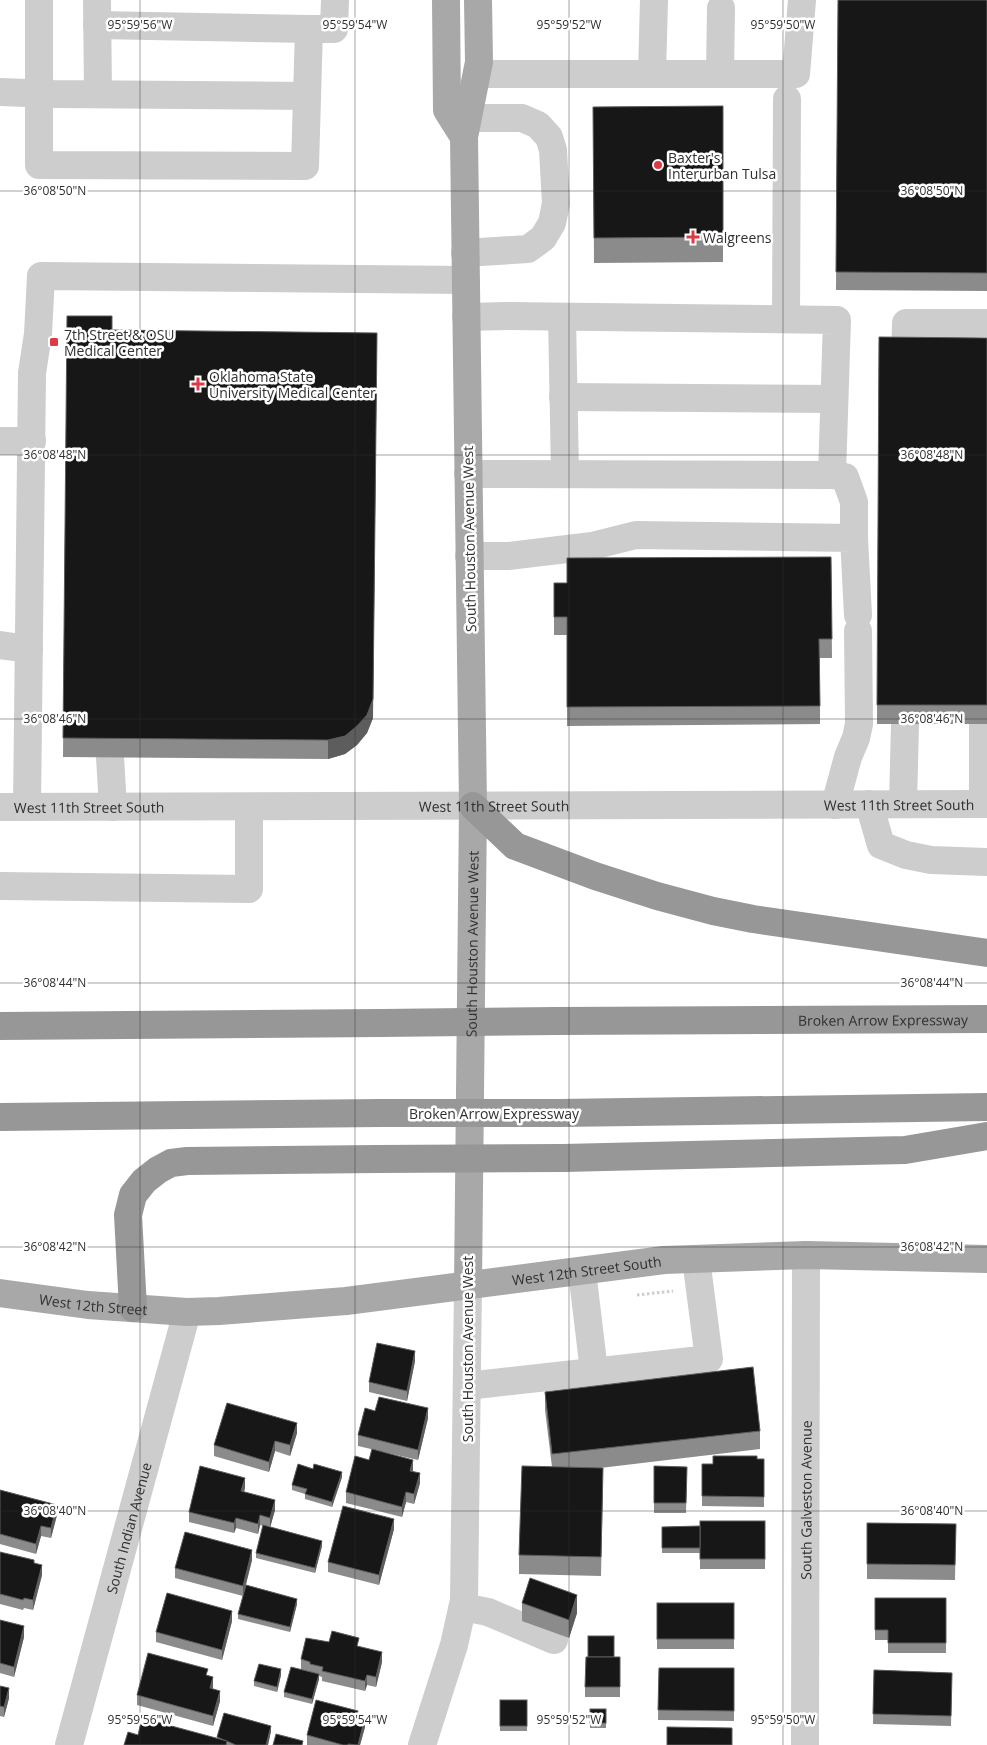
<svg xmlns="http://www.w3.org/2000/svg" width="987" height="1745" font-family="'Open Sans',sans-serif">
<rect width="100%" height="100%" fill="#fff"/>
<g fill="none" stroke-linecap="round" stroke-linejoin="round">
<polyline stroke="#cdcdcd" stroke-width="3" stroke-dasharray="2.5 2.5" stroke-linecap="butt" points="637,1295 673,1291"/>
<g stroke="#cdcdcd" stroke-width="28">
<polyline points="39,0 39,165 305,166 309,29 334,29 335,0"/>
<polyline points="97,0 98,94"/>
<polyline points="97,25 309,29"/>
<polyline points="477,74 796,74 802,0"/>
<polyline points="652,74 654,0"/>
<polyline points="720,74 721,8"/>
<polyline points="0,92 54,94 307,96"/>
<polyline points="465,253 528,249 543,238 552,223 556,203 553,150 549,137 538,125 522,118 468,118"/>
<polyline points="466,317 508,316 837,320 832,475 468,474"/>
<polyline points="562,317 565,473"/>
<polyline points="786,319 787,99"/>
<polyline points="905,357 906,323 987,323"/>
<polyline points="563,397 834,399"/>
<polyline points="0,441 32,441"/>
<polyline points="832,475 845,477 854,502 854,538"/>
<polyline points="469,556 508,556 592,546 636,535 854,538 858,615"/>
<polyline points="0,645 29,649"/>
<polyline points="983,724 983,804"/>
<polyline points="110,757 113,807"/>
<polyline points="869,804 881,845 906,855 931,860 987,862"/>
<polyline points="903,804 905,724"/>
<polyline points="835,805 848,757 856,738 859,724 858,631"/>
<path id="s1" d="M0,807l987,-3"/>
<polyline points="27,807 32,373 38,334 41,276 466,280"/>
<polyline points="0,886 249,889 249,807"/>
<polyline points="582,1271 594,1371"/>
<polyline points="467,1386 709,1359 696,1259"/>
<polyline points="463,1607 488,1612 554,1640"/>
<path id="s2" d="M69,1745l118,-433"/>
<polyline points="422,1745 454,1645 464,1600 468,1285"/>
<path id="s3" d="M805,1745l1,-490"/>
</g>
<g stroke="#a8a8a8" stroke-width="28">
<polyline points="446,0 447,110 464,137"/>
<path id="s4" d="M468,1285l5,-479 -9,-669 15,-75 -1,-62"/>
<path id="s5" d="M0,1293l88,12 99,7 32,-1 127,-10 318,-41 142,-5 181,4"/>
</g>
<g stroke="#979797" stroke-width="28">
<polyline points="473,806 515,846 595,876 657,896 713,911 753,919 987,953"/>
<path id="s6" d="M557,1021l430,-2"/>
<polyline points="0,1026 381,1023"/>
<polyline points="559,1113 987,1107"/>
<polyline points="0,1117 381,1113"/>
<polyline points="563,1158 905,1150 987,1136"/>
<polyline points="133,1308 128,1215 133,1195 144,1181 158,1170 171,1163 187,1161 377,1159"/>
</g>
<g stroke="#979797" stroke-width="28">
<polyline points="381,1023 557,1021"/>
<polyline points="381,1113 559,1113"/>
<polyline points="377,1159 563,1158"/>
</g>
</g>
<g fill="#8b8b8b">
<polygon points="838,0 987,0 987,291 836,290"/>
<polygon points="723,106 723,262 594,263 593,107"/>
<polygon points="67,316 112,330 373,718 367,733 357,745 345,754 328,759 63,757"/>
<polygon points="879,337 987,338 987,724 877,724"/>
<polygon points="831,557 832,658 820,658 820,724 567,726 567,635 554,635 554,583 567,583"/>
<polygon points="415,1361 407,1401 369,1392 369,1382"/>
<polygon points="545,1392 760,1431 760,1449 600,1468 603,1486 601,1576 519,1574 519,1555 552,1467 545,1410"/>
<polygon points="375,1411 428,1418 418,1460 358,1446 358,1435"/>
<polygon points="297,1433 290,1456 275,1451 269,1472 214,1456 214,1445"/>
<polygon points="757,1459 764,1459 764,1507 702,1506 702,1464 713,1464"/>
<polygon points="654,1466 687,1467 686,1513 654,1513"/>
<polygon points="413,1470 412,1471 420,1483 414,1504 406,1502 402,1517 346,1503 346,1492"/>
<polygon points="342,1477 332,1507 305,1499 305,1494 292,1490 292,1485"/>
<polygon points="245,1488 244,1492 275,1510 270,1527 322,1546 315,1573 256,1558 256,1553 263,1526 260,1525 258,1534 236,1528 234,1533 189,1522 189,1512"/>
<polygon points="0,1490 57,1515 51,1538 41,1536 36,1554 0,1544"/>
<polygon points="765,1521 765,1569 700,1569 700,1553 662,1553 662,1527 700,1526"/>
<polygon points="867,1523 956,1524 955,1580 867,1579"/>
<polygon points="394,1529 379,1585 328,1572 328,1562"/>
<polygon points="0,1552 34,1563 42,1575 33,1610 24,1608 23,1610 0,1604"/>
<polygon points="252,1560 243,1596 175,1578 175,1568"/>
<polygon points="875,1598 946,1598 946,1653 888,1653 888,1640 875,1640"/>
<polygon points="522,1603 577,1613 569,1638 522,1621"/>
<rect x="657" y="1603" width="77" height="46"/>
<polygon points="297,1604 290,1632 238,1619 238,1614"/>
<polygon points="0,1620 24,1637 14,1677 0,1673"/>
<polygon points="232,1621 222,1660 156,1642 156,1632"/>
<polygon points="614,1657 620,1657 620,1697 585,1697 585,1687"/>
<polygon points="301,1659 382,1662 376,1687 367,1685 365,1691 322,1681 322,1677 319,1676 319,1679 312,1704 284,1697 284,1692 301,1669"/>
<polygon points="659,1668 734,1668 734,1721 658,1720"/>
<polygon points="874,1670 952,1673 951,1726 873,1724"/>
<polygon points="208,1675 213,1687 212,1689 220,1701 213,1726 137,1705 137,1695"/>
<polygon points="281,1675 277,1692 254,1686 254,1681"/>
<polygon points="0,1686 9,1698 4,1717 0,1716"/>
<rect x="500" y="1700" width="27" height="31"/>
<rect x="590" y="1709" width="16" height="19"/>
<polygon points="358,1715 365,1727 360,1745 307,1745 307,1735"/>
<polygon points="271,1731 268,1745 124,1745 138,1735 217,1739 217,1737"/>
</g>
<g fill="#5d5d5d">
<polygon points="377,333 373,718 367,733 357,745 345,754 328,759 328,740"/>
<polygon points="415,1351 415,1361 407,1401 407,1391"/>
<polygon points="428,1408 428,1418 418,1460 418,1450"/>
<polygon points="297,1423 297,1433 290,1456 290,1445"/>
<polygon points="275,1441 275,1451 269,1472 269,1462"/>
<polygon points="413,1460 413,1470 410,1481 410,1471"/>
<polygon points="342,1472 342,1477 332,1507 332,1502"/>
<polygon points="420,1473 420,1483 414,1504 414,1494"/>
<polygon points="245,1478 245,1488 241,1501 241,1491"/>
<polygon points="406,1492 406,1502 402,1517 402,1507"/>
<polygon points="275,1500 275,1510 270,1528 270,1518"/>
<polygon points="57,1505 57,1515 51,1538 51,1528"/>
<polygon points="260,1515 260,1525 258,1534 258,1524"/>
<polygon points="236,1518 236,1528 234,1533 234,1523"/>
<polygon points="394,1519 394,1529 379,1585 379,1575"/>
<polygon points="41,1526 41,1536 36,1554 36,1544"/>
<polygon points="322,1541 322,1546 315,1573 315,1568"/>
<polygon points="252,1550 252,1560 243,1596 243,1586"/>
<polygon points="42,1565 42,1575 33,1610 33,1600"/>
<polygon points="577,1595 577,1613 569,1638 569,1620"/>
<polygon points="297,1599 297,1604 290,1632 290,1627"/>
<polygon points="232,1611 232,1621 222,1660 222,1650"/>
<polygon points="24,1626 24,1637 14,1677 14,1667"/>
<polygon points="382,1652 382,1662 376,1687 376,1677"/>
<polygon points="281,1669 281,1675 277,1692 277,1687"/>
<polygon points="319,1674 319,1679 312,1704 312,1699"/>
<polygon points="367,1675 367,1685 365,1691 365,1681"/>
<polygon points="213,1677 213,1687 210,1698 210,1688"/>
<polygon points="9,1688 9,1698 4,1717 4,1707"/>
<polygon points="220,1691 220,1701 213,1726 213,1716"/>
<polygon points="365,1717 365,1727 360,1745 358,1745"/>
<polygon points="271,1726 271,1731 268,1745 266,1745"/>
</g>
<g fill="#171717" stroke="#5d5d5d">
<polygon points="838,0 987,0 987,273 836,272"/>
<polygon points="723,106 723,237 594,238 593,107"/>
<polygon points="67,316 112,316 112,330 377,333 373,699 367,715 357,726 345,736 328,740 63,738"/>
<polygon points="879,337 987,338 987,705 877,705"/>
<polygon points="831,557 832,639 819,639 820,706 567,707 567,617 554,617 554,583 567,583 567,558"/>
<polygon points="377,1343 415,1351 407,1391 369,1382"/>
<polygon points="753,1367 760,1431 552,1454 545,1392"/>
<polygon points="379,1397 428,1408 418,1450 358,1435 365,1408 375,1411"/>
<polygon points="227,1403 297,1423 290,1445 275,1441 269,1462 214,1445"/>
<polygon points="372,1449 413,1460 410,1471 420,1473 414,1494 406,1492 402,1507 346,1492 355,1456 369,1460"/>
<polygon points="713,1456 757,1456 757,1459 764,1459 764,1497 702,1496 702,1464 713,1464"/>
<polygon points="298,1464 313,1469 314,1464 342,1472 332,1502 305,1494 307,1489 292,1485"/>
<polygon points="200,1466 245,1478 241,1491 275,1500 270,1518 260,1515 258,1524 236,1518 234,1523 189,1512"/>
<polygon points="522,1466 603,1468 601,1557 519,1555"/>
<polygon points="654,1466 687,1467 686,1503 654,1503"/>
<polygon points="0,1490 57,1505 51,1528 41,1526 36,1544 0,1534"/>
<polygon points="343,1506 394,1519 379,1575 328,1562"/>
<rect x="700" y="1521" width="65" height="38"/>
<polygon points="867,1523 956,1524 955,1565 867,1564"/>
<polygon points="263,1525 322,1541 315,1568 256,1553"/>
<polygon points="700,1526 700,1548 662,1548 662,1527"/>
<polygon points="185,1532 252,1550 243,1586 175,1568"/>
<polygon points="0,1552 34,1560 34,1563 42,1565 33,1600 24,1598 23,1600 0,1594"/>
<polygon points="530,1578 577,1595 569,1620 522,1603"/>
<polygon points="246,1585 297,1599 290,1627 238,1614"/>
<polygon points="167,1593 232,1611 222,1650 156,1632"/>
<polygon points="875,1598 946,1598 946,1643 888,1643 888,1630 875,1630"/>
<rect x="657" y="1603" width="77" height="36"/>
<polygon points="0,1620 24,1626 14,1667 0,1663"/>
<polygon points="332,1631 359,1638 357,1646 382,1652 376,1677 367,1675 365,1681 322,1671 323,1667 310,1664 310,1662 301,1659 306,1638 329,1642"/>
<rect x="588" y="1636" width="26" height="21"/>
<polygon points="148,1653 208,1669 206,1675 213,1677 210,1688 220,1691 213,1716 137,1695"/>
<polygon points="586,1657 620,1657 620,1687 585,1687"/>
<polygon points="259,1664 281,1669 277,1687 254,1681"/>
<polygon points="291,1667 319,1674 312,1699 284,1692"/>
<polygon points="659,1668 734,1668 734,1711 658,1710"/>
<polygon points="874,1670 952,1673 951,1716 873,1714"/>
<polygon points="0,1686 9,1688 4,1707 0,1706"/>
<polygon points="316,1700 358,1711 357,1715 365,1717 358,1745 348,1744 348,1745 343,1745 307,1735"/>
<rect x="500" y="1700" width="27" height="26"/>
<rect x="590" y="1709" width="16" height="14"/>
<polygon points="224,1713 271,1726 266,1745 236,1745 217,1737"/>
<polygon points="142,1718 227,1741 226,1745 124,1745 128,1732 138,1735"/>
<polygon points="667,1727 732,1728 732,1745 667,1745"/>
<polygon points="276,1734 303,1741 302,1745 273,1745"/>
</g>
<path fill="none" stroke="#303030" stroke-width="1" stroke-opacity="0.45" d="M140,0v1745M355,0v1745M569,0v1745M783,0v1745M0,191h987M0,455h987M0,719h987M0,983h987M0,1247h987M0,1511h987"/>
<g fill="#dd3b43" stroke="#fff" stroke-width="2">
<circle cx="658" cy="165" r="5"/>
<path d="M690.5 229.5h5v5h5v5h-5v5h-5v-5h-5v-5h5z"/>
<rect x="49" y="337" width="10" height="10" rx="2.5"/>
<path d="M195.5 376.5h5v5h5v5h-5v5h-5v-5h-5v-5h5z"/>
</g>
<g text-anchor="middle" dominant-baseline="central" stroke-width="5" stroke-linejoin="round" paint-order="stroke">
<g font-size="14" fill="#303030" stroke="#fff" text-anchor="start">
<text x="668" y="157">Baxter's<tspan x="668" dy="16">Interurban Tulsa</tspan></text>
<text x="703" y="237">Walgreens</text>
<text x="64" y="334">7th Street &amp; OSU<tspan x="64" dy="16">Medical Center</tspan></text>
<text x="209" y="376">Oklahoma State<tspan x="209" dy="16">University Medical Center</tspan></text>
</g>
<g font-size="14" fill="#303030" stroke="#fff">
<text transform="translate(469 539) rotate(-91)">South Houston Avenue West</text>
<text stroke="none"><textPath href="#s1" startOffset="899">West 11th Street South</textPath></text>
<text stroke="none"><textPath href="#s1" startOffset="494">West 11th Street South</textPath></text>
<text stroke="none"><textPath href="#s1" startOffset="89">West 11th Street South</textPath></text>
<text stroke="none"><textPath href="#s4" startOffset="341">South Houston Avenue West</textPath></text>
<text stroke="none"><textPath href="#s6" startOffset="326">Broken Arrow Expressway</textPath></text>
<text x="494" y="1113">Broken Arrow Expressway</text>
<text stroke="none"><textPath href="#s5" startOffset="590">West 12th Street South</textPath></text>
<text stroke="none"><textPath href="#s5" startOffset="94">West 12th Street</textPath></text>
<text transform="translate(467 1349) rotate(-90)">South Houston Avenue West</text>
<text stroke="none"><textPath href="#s3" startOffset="245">South Galveston Avenue</textPath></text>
<text stroke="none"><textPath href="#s2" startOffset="225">South Indian Avenue</textPath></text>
</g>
</g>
<g font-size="12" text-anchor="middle" fill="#303030" stroke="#fff" stroke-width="5" stroke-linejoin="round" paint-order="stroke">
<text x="140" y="29">95°59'56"W</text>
<text x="355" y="29">95°59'54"W</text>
<text x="569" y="29">95°59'52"W</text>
<text x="783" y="29">95°59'50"W</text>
<text x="55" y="195">36°08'50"N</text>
<text x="932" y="195">36°08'50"N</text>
<text x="55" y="459">36°08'48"N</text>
<text x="932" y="459">36°08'48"N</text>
<text x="55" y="723">36°08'46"N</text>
<text x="932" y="723">36°08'46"N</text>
<text x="55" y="987">36°08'44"N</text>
<text x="932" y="987">36°08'44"N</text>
<text x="55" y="1251">36°08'42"N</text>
<text x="932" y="1251">36°08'42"N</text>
<text x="55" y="1515">36°08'40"N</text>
<text x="932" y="1515">36°08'40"N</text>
<text x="140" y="1724">95°59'56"W</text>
<text x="355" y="1724">95°59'54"W</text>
<text x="569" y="1724">95°59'52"W</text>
<text x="783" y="1724">95°59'50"W</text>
</g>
</svg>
